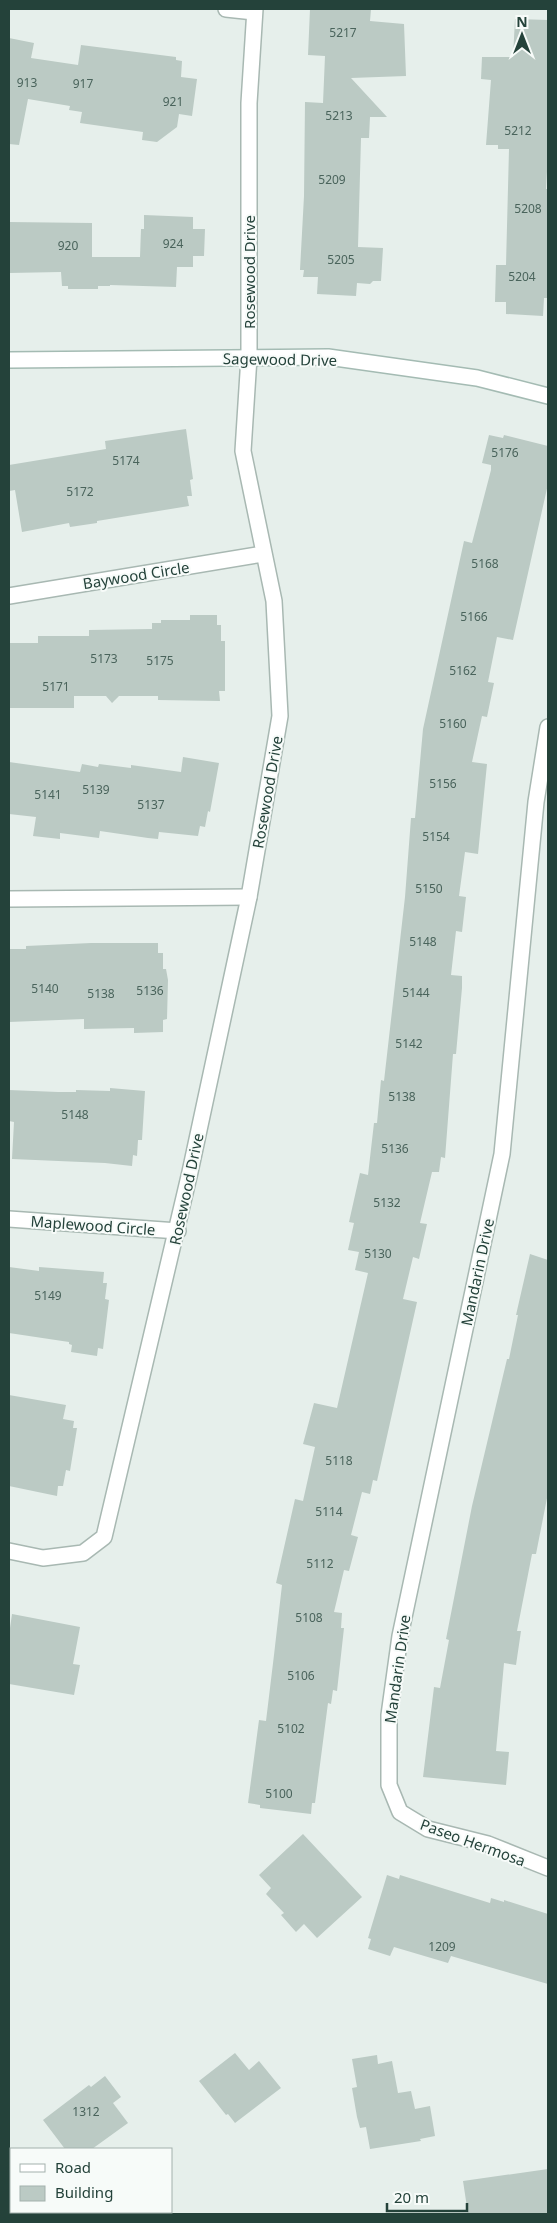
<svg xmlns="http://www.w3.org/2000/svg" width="557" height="2223" font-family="'Noto Sans',sans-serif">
<rect width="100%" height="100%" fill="#e6efeb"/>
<g fill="#bbcac4">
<polygon points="310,9 371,9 370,21 404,24 406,76 351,78 387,117 370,117 369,138 361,138 358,247 383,248 381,281 373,281 370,284 357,283 356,296 317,294 318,277 303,277 304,270 300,270 304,196 305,102 323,103 325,56 308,55"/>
<polygon points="515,19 548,20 548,154 546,189 548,189 548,298 544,298 543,316 506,314 506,302 495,302 496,265 506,265 509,149 498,149 498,145 486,145 491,80 481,79 482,57 513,57"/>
<polygon points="9,38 34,43 31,58 78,65 81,45 176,57 176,60 182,61 181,77 197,79 192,116 179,114 177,127 157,142 142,140 143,132 80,123 82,112 69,110 70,106 28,99 19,145 9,144"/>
<polygon points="144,215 193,217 193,229 205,229 204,256 193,256 193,267 177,267 176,287 110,285 110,286 98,286 98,289 68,289 68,286 62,286 61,272 9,273 9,222 92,223 92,257 140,257 141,229 144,229"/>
<polygon points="186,429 193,479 190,480 192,496 187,496 189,506 97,521 97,523 70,527 69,523 22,532 15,490 9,491 9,465 106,449 105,441"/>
<polygon points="489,435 503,438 504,435 548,446 548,484 513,640 497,637 488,682 494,683 487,717 482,716 472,762 487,764 478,854 465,852 459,896 466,897 462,932 456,931 451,975 462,976 462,988 456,1054 453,1054 445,1158 441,1157 439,1172 432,1172 420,1223 427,1224 419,1259 413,1257 403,1299 417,1302 377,1481 373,1480 370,1494 362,1492 351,1535 358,1537 349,1571 344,1570 334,1612 342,1613 341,1628 344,1628 337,1691 333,1690 331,1704 328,1703 315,1803 312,1803 311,1814 260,1808 260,1805 248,1803 259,1720 266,1721 274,1655 282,1585 276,1583 295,1499 303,1501 315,1447 303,1444 314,1403 337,1408 368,1273 355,1270 359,1252 348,1250 354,1223 349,1222 360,1173 368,1175 374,1123 377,1123 381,1080 384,1081 405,897 411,818 415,818 423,729 464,541 472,543 491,470 491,465 482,463"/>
<polygon points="190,615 217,615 217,625 221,625 221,641 225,641 225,691 219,691 220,701 158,700 158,696 119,696 112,703 106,696 74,696 74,708 9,708 9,643 38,643 38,636 89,636 89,630 152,629 152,623 161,623 161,620 190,620"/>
<polygon points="183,757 219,763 210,812 208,811 205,827 200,826 198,836 159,832 158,839 148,838 100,831 99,838 60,833 60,839 33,836 36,817 9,814 9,762 80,772 82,764 98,767 99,764 131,768 131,765 181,772"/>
<polygon points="91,943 158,943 158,953 163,953 163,969 166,969 168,980 167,1019 163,1020 163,1032 134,1033 134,1028 84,1029 84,1019 9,1022 9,949 26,949 26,946"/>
<polygon points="110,1088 145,1091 142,1140 138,1140 137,1156 133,1155 132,1166 105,1163 12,1159 14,1122 9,1121 9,1090 58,1092 76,1092 76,1090 110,1091"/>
<polygon points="530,1254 548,1260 548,1493 536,1554 532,1554 517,1631 521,1631 516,1665 504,1663 496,1751 509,1752 506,1785 423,1777 434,1687 440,1688 449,1640 446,1639 472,1506 507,1359 509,1359 518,1315 516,1315"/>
<polygon points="9,1267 39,1271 39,1267 104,1272 103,1283 107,1283 105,1299 109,1300 103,1349 98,1348 97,1356 71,1352 72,1345 69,1344 69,1342 9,1333"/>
<polygon points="9,1395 66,1405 63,1419 74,1421 73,1428 77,1428 70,1471 66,1470 63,1486 58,1486 57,1496 9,1486"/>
<polygon points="12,1614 80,1627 73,1664 80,1665 74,1695 9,1684 9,1635"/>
<polygon points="303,1834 362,1897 317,1938 304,1924 296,1932 281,1915 284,1913 266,1894 271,1888 259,1875"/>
<polygon points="387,1875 399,1879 400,1875 490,1903 491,1898 504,1902 504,1900 548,1914 548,1984 451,1956 448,1963 394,1947 390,1956 368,1949 371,1939 368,1938"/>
<polygon points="235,2053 249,2070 259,2061 281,2088 235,2123 228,2114 226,2115 199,2081"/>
<polygon points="377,2055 378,2064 392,2061 398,2093 411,2091 415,2109 430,2106 435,2136 420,2139 421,2141 370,2149 366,2127 360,2128 357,2117 352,2088 357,2087 352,2059"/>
<polygon points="105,2076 121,2097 113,2103 128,2123 92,2149 65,2149 43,2120 89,2085 91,2087"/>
<polygon points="548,2169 548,2214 468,2214 463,2181"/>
</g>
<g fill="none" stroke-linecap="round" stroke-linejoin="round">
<defs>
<g id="street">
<polyline points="226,9 254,12"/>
<polyline points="9,596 263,554"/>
<polyline points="548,727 536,802 502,1154 400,1636 389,1715 389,1785 400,1812 428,1829 488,1844 548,1868"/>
<polyline points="9,899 249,897"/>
<polyline points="9,1219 178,1231"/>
<polyline points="9,1551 43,1558 83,1553 104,1537 190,1172 249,897 280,716 274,601 243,451 249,357 249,103 255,9"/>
<polyline points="9,2211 12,2214"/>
</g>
<polyline id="secondary" points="9,360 328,357 477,378 548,396"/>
</defs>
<use href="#street" stroke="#a8b8b2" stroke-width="18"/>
<use href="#secondary" stroke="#a4bbb3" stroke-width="18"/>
<use href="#street" stroke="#fff" stroke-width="15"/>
<use href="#secondary" stroke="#fff" stroke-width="15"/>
</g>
<g text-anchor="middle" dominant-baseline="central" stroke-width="4" stroke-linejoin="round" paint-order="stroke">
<g font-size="12" fill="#4a645c">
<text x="343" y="32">5217</text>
<text x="27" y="82">913</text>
<text x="83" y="83">917</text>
<text x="173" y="101">921</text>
<text x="339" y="115">5213</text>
<text x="518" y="130">5212</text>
<text x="332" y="179">5209</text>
<text x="528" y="208">5208</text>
<text x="173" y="243">924</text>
<text x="68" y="245">920</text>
<text x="341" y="259">5205</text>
<text x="522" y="276">5204</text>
<text x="505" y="452">5176</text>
<text x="126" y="460">5174</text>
<text x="80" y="491">5172</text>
<text x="485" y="563">5168</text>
<text x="474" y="616">5166</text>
<text x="104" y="658">5173</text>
<text x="160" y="660">5175</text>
<text x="463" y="670">5162</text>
<text x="56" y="686">5171</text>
<text x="453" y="723">5160</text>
<text x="443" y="783">5156</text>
<text x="96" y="789">5139</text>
<text x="48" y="794">5141</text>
<text x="151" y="804">5137</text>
<text x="436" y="836">5154</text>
<text x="429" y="888">5150</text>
<text x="423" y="941">5148</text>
<text x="45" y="988">5140</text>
<text x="150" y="990">5136</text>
<text x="416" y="992">5144</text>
<text x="101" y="993">5138</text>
<text x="409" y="1043">5142</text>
<text x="402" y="1096">5138</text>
<text x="75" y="1114">5148</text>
<text x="395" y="1148">5136</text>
<text x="387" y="1202">5132</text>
<text x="378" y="1253">5130</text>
<text x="48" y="1295">5149</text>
<text x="339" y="1460">5118</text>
<text x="329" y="1511">5114</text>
<text x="320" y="1563">5112</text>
<text x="309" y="1617">5108</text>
<text x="301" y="1675">5106</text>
<text x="291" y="1728">5102</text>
<text x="279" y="1793">5100</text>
<text x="442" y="1946">1209</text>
<text x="86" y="2111">1312</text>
</g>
<g font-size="15" fill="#24423a" stroke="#f7fbf9">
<text transform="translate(249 272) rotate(-90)">Rosewood Drive</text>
<text transform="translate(280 359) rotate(1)">Sagewood Drive</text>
<text transform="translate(136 575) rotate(-9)">Baywood Circle</text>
<text transform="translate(267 792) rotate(-80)">Rosewood Drive</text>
<text transform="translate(186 1189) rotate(-78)">Rosewood Drive</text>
<text transform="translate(93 1225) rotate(4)">Maplewood Circle</text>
<text transform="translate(477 1272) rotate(-78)">Mandarin Drive</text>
<text transform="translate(397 1669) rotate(-82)">Mandarin Drive</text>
<text transform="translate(473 1842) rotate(20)">Paseo Hermosa</text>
</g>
</g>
<rect width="557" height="2223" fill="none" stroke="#24423a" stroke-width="20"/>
<rect x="10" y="2148" width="162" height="65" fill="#f7fbf9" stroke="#a3b1ad"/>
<rect x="20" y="2164" width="25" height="8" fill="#ffffff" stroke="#a3b1ad"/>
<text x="55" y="2173" font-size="15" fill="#24423a">Road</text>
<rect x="20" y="2186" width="25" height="15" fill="#bbcac4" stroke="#a3b1ad"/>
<text x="55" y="2198" font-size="15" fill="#24423a">Building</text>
<g transform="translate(522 35)" stroke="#f7fbf9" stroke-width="4" paint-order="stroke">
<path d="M0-4L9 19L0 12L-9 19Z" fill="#24423a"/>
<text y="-8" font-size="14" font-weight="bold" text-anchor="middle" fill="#24423a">N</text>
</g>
<path d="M387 2203v8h80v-8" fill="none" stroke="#24423a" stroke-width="2.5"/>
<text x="394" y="2203" font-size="15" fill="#24423a" stroke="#f7fbf9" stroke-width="4" paint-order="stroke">20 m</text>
</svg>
